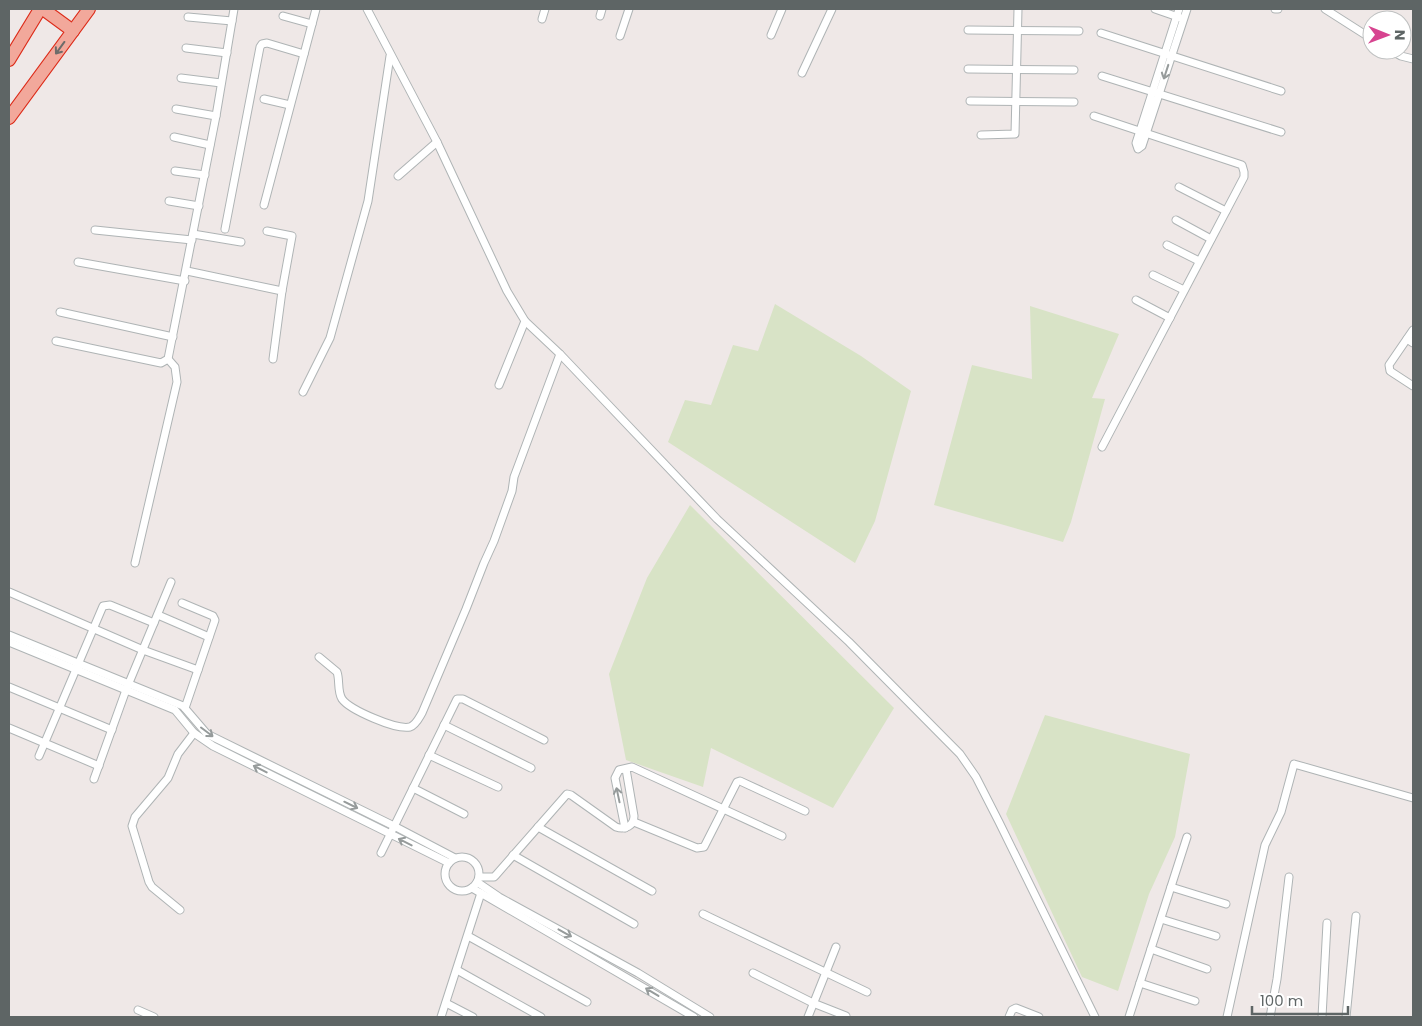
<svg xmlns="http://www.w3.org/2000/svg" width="1422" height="1026" font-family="Poppins,sans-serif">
<rect width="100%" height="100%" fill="#efe8e7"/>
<g fill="#d8e3c6">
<polygon points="775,304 861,356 911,391 875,521 855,563 668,442 685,400 711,405 733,345 758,351"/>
<polygon points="1030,306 1119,334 1092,398 1105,399 1071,522 1063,542 934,505 972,365 1032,379"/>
<polygon points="690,505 894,708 833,808 711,748 703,787 626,760 609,674 647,578"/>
<polygon points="1045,715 1190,754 1175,837 1149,894 1118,991 1082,977 1006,814"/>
</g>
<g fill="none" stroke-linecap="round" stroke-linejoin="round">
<defs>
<g id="street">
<polyline points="367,9 437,142 507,291 525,321 560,354 717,519 849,642 960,754 976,777 999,822 1095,1017"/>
<polyline points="1155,9 1181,18"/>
<polyline points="1179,9 1136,143 1138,149 1142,146 1187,9"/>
<polyline points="1275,9 1278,9"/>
<polyline points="1325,9 1372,39"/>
<polyline points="283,16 312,24"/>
<polyline points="600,16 602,9"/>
<polyline points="188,17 232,21"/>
<polyline points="542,19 545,9"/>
<polyline points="968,30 1079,31"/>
<polyline points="1101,33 1281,91"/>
<polyline points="771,35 782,9"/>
<polyline points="620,36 629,9"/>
<polyline points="186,48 227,53"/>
<polyline points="1390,50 1401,56 1413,59"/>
<polyline points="968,69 1074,70"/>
<polyline points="802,73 832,9"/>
<polyline points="1102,76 1281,132"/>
<polyline points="181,78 221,83"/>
<polyline points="264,99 290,105"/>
<polyline points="970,101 1074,102"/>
<polyline points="176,109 216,116"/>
<polyline points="1094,116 1242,165 1244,172 1244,177 1102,447"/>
<polyline points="981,135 1015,134 1018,9"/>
<polyline points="174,137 210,145"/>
<polyline points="175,171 205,175"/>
<polyline points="398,176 437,142"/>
<polyline points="1179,187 1226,211"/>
<polyline points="169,201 199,206"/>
<polyline points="264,205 316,9"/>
<polyline points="1176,220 1211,239"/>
<polyline points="225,229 260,47 262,44 267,43 304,54"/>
<polyline points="95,230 192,240"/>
<polyline points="267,231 292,236 282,291"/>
<polyline points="193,234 241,242"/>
<polyline points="1167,245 1199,261"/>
<polyline points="78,262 185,281"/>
<polyline points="187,271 282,291 273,359"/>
<polyline points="1153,275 1184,290"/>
<polyline points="1136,300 1170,318"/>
<polyline points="60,312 173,337"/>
<polyline points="1413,330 1389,365 1390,371 1413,386"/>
<polyline points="1407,339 1413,343"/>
<polyline points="56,341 161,363 168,359 216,116 234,9"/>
<polyline points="499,385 525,321"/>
<polyline points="303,392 330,338 368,201 390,56"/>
<polyline points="135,563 177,382 175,367 168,359"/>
<polyline points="9,592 143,650 198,670"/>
<polyline points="182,603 213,616 215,620 185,708"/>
<polyline points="158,615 209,637"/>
<polyline points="9,635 183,706 207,734 394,826 455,858"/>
<polyline points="9,642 175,710 194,733 213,746 449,863"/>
<path d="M319,657l18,15c3,8 0,19 5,27 8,11 54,31 68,28 6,-2 9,-9 12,-14l44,-104 18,-46 10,-22 18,-50 2,-14 46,-123"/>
<polyline points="9,687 112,730"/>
<polyline points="444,725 531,768"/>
<polyline points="9,728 99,766"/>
<polyline points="429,755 498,787"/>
<polyline points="39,756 103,606 110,605 154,623"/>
<polyline points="94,779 126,690 171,582"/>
<polyline points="413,788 464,814"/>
<polyline points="634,822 697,848 704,847 737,782 740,781 805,811"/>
<polyline points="538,827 652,891"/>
<polyline points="625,828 615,778 619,770 632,767 782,836"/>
<polyline points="381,853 457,699 463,699 544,740"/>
<polyline points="513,855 634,924"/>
<circle cx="462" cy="874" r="17"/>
<path d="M479,877h15l2,-2 71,-81 4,1 45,32c9,3 18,-1 18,-11l-8,-47"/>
<polyline points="477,882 499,897 638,973 710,1017"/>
<polyline points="1171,887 1226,904"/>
<polyline points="472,888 694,1017"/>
<polyline points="180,910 152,887 149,882 132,826 135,817 168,778 178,754 194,733"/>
<polyline points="703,914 867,992"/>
<polyline points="1161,919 1216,936"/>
<polyline points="468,936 587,1002"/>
<polyline points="1151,949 1207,969"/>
<polyline points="457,970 541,1017"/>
<polyline points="753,973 813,1003 846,1016"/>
<polyline points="1140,983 1195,1001"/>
<polyline points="446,1003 473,1017"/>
<polyline points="138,1010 154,1017"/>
<polyline points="441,1017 481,893"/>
<polyline points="808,1017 836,947"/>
<polyline points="1009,1017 1012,1010 1016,1008 1039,1017"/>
<polyline points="1129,1017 1187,837"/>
<polyline points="1227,1017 1265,845 1281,812 1294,764 1413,798"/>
<polyline points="1270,1017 1277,979 1289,877"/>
<polyline points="1322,1017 1327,923"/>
<polyline points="1346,1017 1356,916"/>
</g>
<g id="highway">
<polyline points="43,9 73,31"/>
<polyline points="9,60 40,9"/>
<polyline points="9,118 89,9"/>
</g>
</defs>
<use href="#street" stroke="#afb4b5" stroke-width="9"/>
<use href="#highway" stroke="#dd2b19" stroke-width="14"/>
<use href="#street" stroke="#fff" stroke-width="7"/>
<use href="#highway" stroke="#f2a89b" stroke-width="12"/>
</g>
<defs><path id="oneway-shaft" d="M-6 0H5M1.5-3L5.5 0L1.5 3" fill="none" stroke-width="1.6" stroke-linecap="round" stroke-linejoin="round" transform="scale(1.25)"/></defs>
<use stroke="#6d6c6a" href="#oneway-shaft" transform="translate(60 48) rotate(126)"/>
<g stroke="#969b9b">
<use href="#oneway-shaft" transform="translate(1166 72) rotate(108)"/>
<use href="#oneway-shaft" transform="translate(207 732) rotate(37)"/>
<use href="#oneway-shaft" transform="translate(260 769) rotate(-153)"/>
<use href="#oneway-shaft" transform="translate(618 795) rotate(-102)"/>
<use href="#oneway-shaft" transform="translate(351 805) rotate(26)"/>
<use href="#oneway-shaft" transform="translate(405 842) rotate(-153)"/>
<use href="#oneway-shaft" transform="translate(565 933) rotate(29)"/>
<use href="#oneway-shaft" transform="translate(652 992) rotate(-149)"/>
</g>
<rect width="1422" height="1026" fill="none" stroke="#5e6565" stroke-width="20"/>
<g transform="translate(1387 35) rotate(91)"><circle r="24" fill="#ffffff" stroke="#bfc1c1"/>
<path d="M0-4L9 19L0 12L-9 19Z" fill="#d74490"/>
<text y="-8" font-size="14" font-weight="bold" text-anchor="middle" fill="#5e6565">N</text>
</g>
<path d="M1252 1006v8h96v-8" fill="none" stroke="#5e6565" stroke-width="2.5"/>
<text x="1260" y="1006" font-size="15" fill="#5e6565" stroke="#ffffff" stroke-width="4" paint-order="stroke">100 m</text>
</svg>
